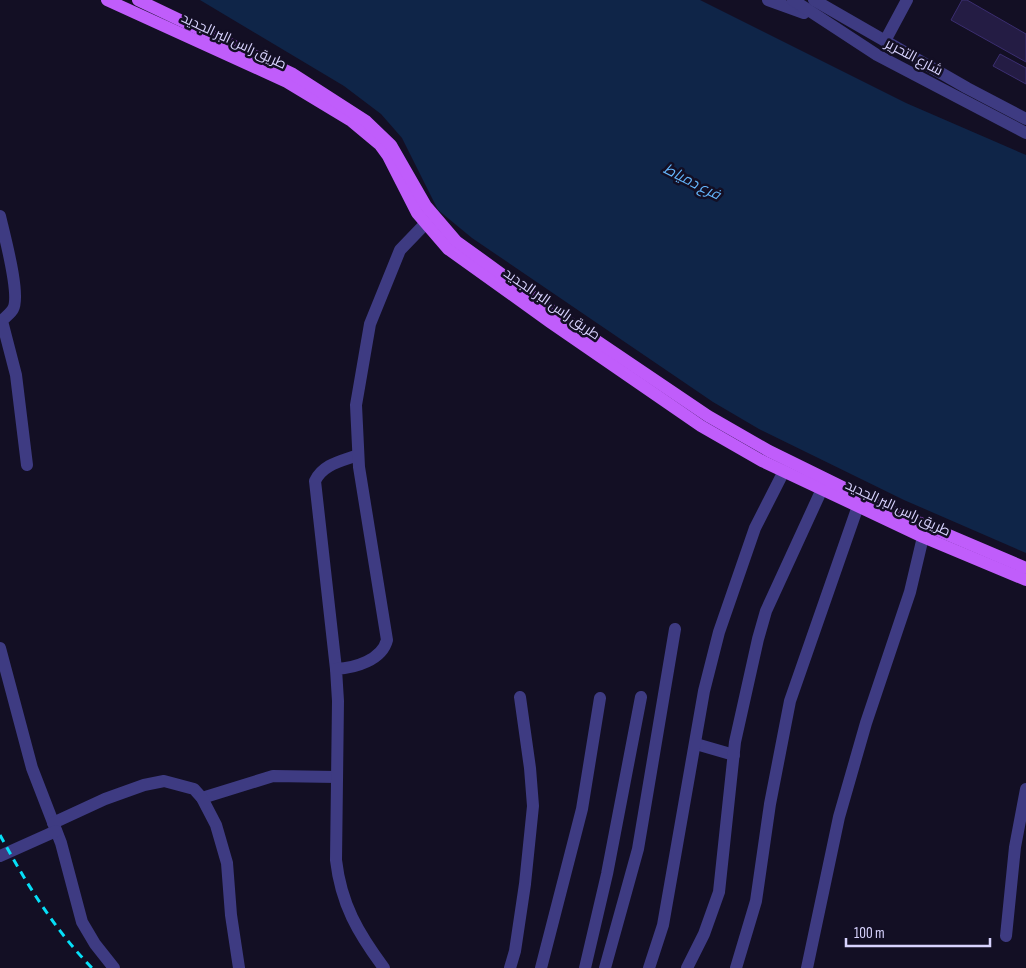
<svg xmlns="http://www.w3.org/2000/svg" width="1026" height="968" font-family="'Sofia Sans Condensed',Cairo,sans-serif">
<rect width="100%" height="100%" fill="#130f24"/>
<polygon fill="#0f2548" points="200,0 700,0 906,103 1026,155 1026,553 904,500 759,429 713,402 472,238 438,210 402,138 381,114 344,86"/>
<g fill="#241c44" stroke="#3b2e70">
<polygon points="962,0 967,0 1026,34 1026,62 951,20"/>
<polygon points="1000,54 1026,68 1026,84 993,66"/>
</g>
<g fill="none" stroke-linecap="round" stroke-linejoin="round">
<g stroke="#3e3b82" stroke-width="12">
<polyline points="768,0 804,13"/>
<polyline points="793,0 877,55 1026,133"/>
<polyline points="814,0 967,88 1026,119"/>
<polyline points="885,41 907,0"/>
<path d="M0,216c4,18 21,79 13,93 -2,4 -8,8 -11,12l14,54 11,90"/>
<polyline points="0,648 32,768 61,843 82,922 95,944 114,968"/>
<path d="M336,669l-21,-188c8,-17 27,-20 43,-26"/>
<polyline points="696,744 734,755"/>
<polyline points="202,798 273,776 337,777"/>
<polyline points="53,823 105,799 144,785 164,781 194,789 202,798 216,825 227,863 231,915 239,968"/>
<polyline points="0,856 56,831"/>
<polyline points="1006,936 1015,847 1026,789"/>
<path d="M384,968c-26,-35 -43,-64 -48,-108l2,-159 -2,-32c19,-1 46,-9 51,-29l-28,-173 -3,-62 14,-81 30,-74 25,-26"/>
<polyline points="510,968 515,951 525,884 533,806 530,768 520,697"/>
<polyline points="541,968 582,809 600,698"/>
<polyline points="585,968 607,874 641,697"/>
<polyline points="605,968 638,849 675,629"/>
<polyline points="649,968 663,925 704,691 719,632 755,528 784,471"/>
<polyline points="687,968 704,934 719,892 735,742 758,639 766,611 822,489"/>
<polyline points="736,968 756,901 770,804 790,701 858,506"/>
<polyline points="807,968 839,817 866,723 910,592 923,537"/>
</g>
<g stroke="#c05dfb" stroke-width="12">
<polyline points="107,0 287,82 350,120 380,145 388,156 417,213 448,249 550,322 701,426 762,461 923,537 1026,580"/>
<polyline points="138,0 293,74 366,121 391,145 426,206 456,241 557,314 708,416 769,451 885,508 1026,568"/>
</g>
<path stroke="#06dff7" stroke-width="3" stroke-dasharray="8 6" stroke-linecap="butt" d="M0,835c26,48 54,94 92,133"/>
</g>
<g text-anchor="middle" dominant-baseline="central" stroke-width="5" stroke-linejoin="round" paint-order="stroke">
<g font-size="14" fill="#d8d3fe" stroke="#130f24">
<text transform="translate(234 41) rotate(25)">طريق راس البر الجديد</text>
<text transform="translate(914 57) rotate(28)">شارع التحرير</text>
<text transform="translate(552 304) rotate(35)">طريق راس البر الجديد</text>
<text transform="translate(898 508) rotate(25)">طريق راس البر الجديد</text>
</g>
<g font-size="15" font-style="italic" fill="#64b5fb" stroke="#130f24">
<text transform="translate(692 182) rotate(27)">فرع دمياط</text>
</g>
</g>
<path d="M846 938v8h144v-8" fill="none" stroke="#d8d3fe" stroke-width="2.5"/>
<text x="854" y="938" font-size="15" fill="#d8d3fe" stroke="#130f24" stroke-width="4" paint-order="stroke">100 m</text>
</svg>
